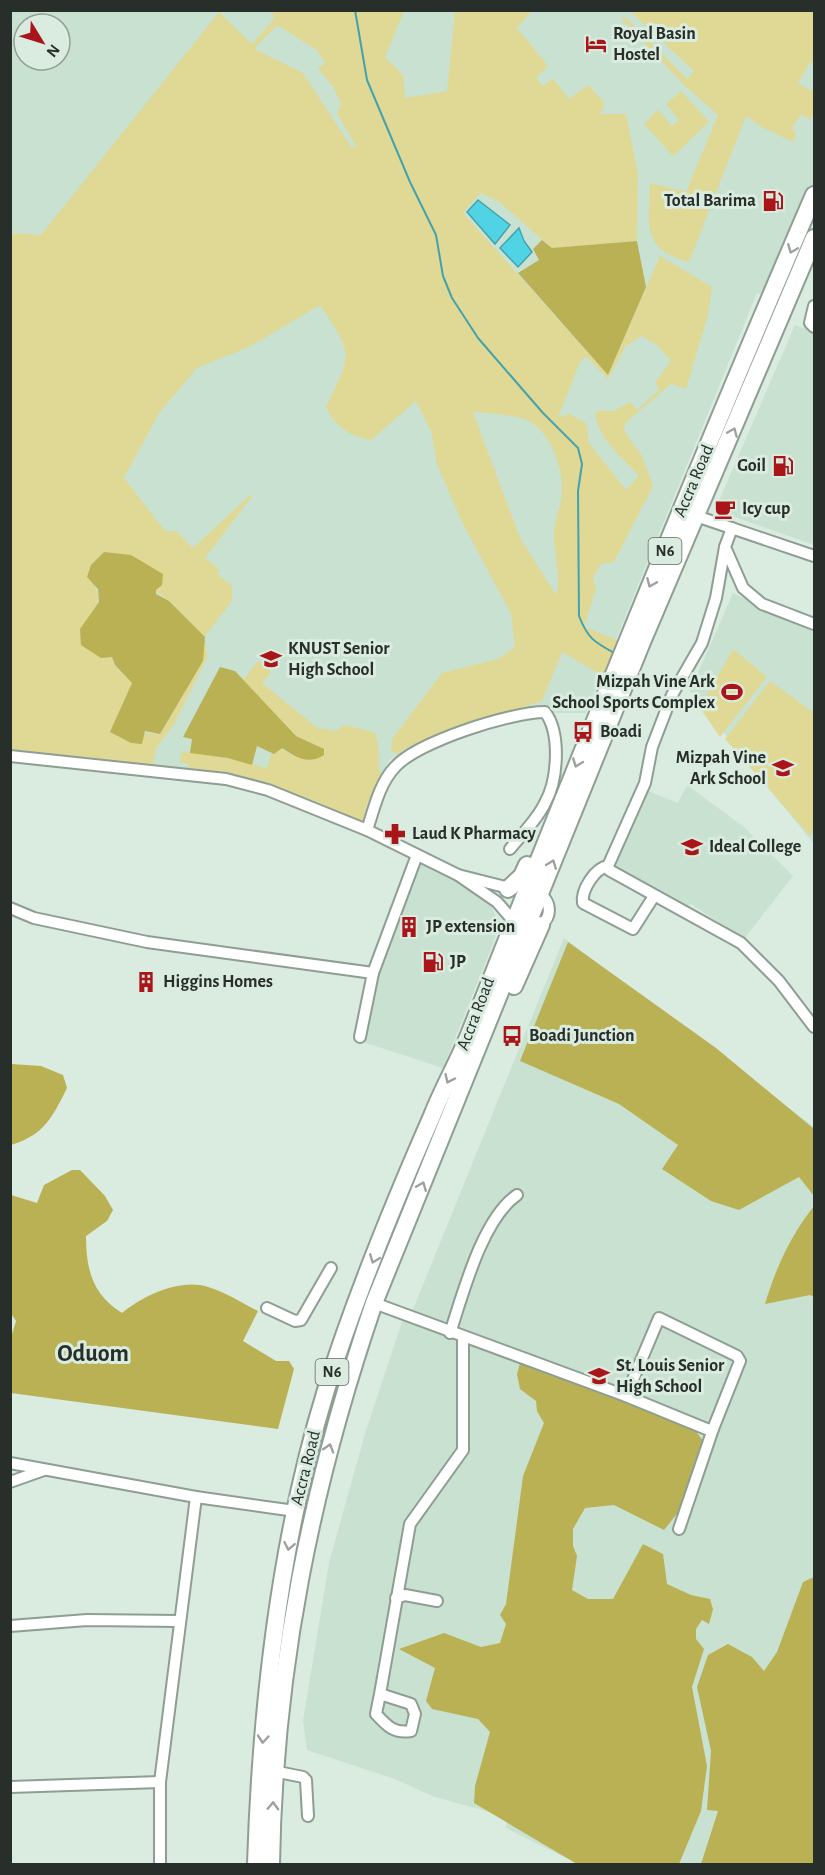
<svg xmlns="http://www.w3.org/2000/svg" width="825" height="1875" font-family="'Alegreya Sans',sans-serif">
<rect width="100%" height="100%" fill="#daebdf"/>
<g fill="#c9e1d0" fill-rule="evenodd">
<path d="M10,11h804v177l-43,110 -14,-5 -171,420h-74l-82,28 -40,18 -23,46 -136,-33 -91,-6 -129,-22zM24,24h36v36h-36z"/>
<polygon points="795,325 814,332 814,545 715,510"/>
<polygon points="733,593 814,632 814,844 690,691"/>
<polygon points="687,785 744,827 793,876 744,939 691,904 687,909 610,868 648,791 678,803"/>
<polygon points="421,864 471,889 492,907 498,923 495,939 443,1068 363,1042 375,981 410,882"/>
<polygon points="564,938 814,1127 814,1864 578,1864 506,1828 507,1817 432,1796 395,1779 307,1750 303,1721 329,1563 365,1434 403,1319 414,1307"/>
</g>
<g fill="#dfd995" fill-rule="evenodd">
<path d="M810,10l4,3v51l-4,-2 -12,21 16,9v21l-4,7 -9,-6 -9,14 4,5 -3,9 -33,-16 -14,-10 -57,146c-48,-12 -40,-39 -39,-79l36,9 32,-77 -35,-31 -62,-66 4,-1 62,62 7,-8 -64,-60z"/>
<path d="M272,11h132l-19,46 18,18 2,23 42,-7 8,-80h77l-15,17 31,38 -12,12 7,8 10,-7 16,20 19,-14 16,17 -3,12h25l12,59 -1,68 -85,7 -54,-47 -18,-8 -17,20 145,162 52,-119 52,31 -4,28 -22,74 -15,-5 -45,38 -2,9 18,25 11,30 -39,76 -13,2 -8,13 3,12 -12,38 36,14 -17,35 -41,-24 -20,49 -133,45 -11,8 -7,-3 1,-12 50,-66 56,-14 17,-12 -4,-33 -49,-92 -25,-58 -6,-33 -15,-30 -45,39c-22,-5 -35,-12 -45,-33 26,-54 28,-51 -6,-102l-69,41 -54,22 -38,45 -35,65 41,53h11l17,17 57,-53h3l-48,63 15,12 -3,4 15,12v15l-27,35 2,22 -34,68 -17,22 -3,20 -142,-19 -1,-516 31,2 178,-223 33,32 22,-25zM277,25l40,25 8,13 -7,5 16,20 7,16 -4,9 19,33 -4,2 -49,-75 -49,-24zM641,336l15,8 15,17 -16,22 5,6 -23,21 -7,-8 -16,9h-16l-3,3c5,27 26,42 44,62l-13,14 -37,-47 -3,-20 -17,-9 -11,3 22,-55 6,-6 22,23 18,-33zM473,412c12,1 44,3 54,8 24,12 36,47 35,72 -1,13 -7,27 -8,40 -1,21 8,45 2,63l-36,-57zM104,552l65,49 36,36 -2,24 -43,73 -50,-2 23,-48 -18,-18 -22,-54c9,-15 5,-23 -5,-35l3,-12z"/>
<polygon points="681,91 709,122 673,156 644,124 658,110 672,126 679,120 666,104"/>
<polygon points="733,649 767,677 720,737 700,708"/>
<path d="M258,661l13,11 -9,11 58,47 2,-2 13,3 11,-6 29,8c7,15 1,28 6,43l-15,31 3,10 -4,8c-62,-33 -108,-46 -177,-54l1,-7 -9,-1 2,-12 46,7 39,10 5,-16 2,1 7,-5 11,7 32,-6 -28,-13 -53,-56z"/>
<polygon points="770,681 814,713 814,829 810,836 725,739"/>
</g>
<g fill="#bab154">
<polygon points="542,240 552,248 637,241 646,287 608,375 518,273 539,260 533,249"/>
<polygon points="104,552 131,555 163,574 162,585 156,590 156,594 169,601 205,637 203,661 160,734 145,731 142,744 131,743 110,732 132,683 115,665 112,657 101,658 81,645 80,629 99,602 98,589 87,577 91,565"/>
<path d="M220,667l15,4 61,65 28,13v6c-17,11 -29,1 -42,-7l-8,6 -17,-8 -5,19 -24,-7 -38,-5 2,-14 -9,-2z"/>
<polygon points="568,942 716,1048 814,1129 814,1196 799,1177 739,1210 711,1201 662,1169 678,1145 619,1104 520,1061"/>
<path d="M11,1064l30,2 22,9 4,13c-15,30 -23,47 -56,57z"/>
<path d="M72,1170h8l25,26 8,14 -6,11 -21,15c0,33 6,58 36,77 21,-17 58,-35 86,-26 17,5 34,16 50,24l-15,30 33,20h13l5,8 -16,60 -267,-36v-56l5,-16 -6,-9 1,-117 26,8 7,-18z"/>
<path d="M814,1206v91l-4,-2 -45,9c11,-37 26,-69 49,-98z"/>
<polygon points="520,1363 693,1427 703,1441 684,1505 664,1530 614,1505 585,1508 573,1529 573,1546 577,1556 572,1590 588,1599 613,1599 643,1544 663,1554 667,1584 691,1595 710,1599 713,1609 709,1624 702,1620 696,1629 696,1639 704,1649 692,1687 707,1766 701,1811 679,1864 577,1864 474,1803 475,1786 490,1732 478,1719 432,1709 426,1701 435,1668 399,1649 444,1633 481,1647 500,1643 506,1624 500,1615 506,1604 523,1476 544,1423 537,1411 536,1401 520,1389 517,1374"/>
<polygon points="814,1577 814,1864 701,1864 718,1811 707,1810 711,1751 697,1687 708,1655 728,1644 752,1657 764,1671 777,1652 803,1582"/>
</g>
<g fill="#50d4e5" stroke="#44a2ad" stroke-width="1.5">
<polygon points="478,200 510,225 495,244 467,212"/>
<polygon points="519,228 524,241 532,252 518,267 500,248"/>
</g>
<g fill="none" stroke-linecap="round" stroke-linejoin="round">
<path stroke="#44a2ad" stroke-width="2" d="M355,10l12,70 43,102 26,53 7,41 9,22 26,40 65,75 35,35 4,16 -4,27 1,125c9,23 15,26 37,38"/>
<defs>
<g id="minor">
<polyline points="814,306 810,323 814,327"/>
<polyline points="696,516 814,556"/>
<polyline points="732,528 725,547 743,588 762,604 814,624"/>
<polyline points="10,756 226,779 268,790 367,830 458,875 497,902 516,924"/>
<path d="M367,830c7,-21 12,-46 28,-63 22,-25 116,-55 150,-55 16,21 13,68 0,91 -8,17 -23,31 -35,46"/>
<polyline points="608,866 645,783 652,747 672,695 702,643 716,598 725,547"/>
<polyline points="608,866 609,870 741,943 779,981 814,1027"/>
<path d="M608,866c-13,2 -27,24 -25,37l50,26 21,-33"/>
<polyline points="458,875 513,889"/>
<polyline points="10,908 34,918 147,942 373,973"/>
<path d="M536,928c17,-8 17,-27 1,-36"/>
<polyline points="360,1037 373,973 417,855"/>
<polyline points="374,1303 626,1396 709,1430 713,1429"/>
<polyline points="267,1308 295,1321 301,1320 331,1268"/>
<path d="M450,1333c13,-39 32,-114 67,-138"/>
<polyline points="626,1396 659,1318 737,1356 740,1361 713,1429 679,1529"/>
<polyline points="10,1463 196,1497 295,1511"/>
<polyline points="10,1482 44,1470"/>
<polyline points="396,1598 405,1595 437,1601"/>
<polyline points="10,1626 87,1620 179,1621"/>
<path d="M380,1694l31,10 4,10 -4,17c-17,3 -24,-5 -35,-17l4,-20 30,-170 53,-74v-112"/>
<polyline points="273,1771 303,1777 306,1780 308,1816"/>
<polyline points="10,1787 160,1782"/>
<polyline points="160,1864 160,1782 196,1497"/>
</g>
<g id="highway">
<polyline points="508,889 522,876 527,865"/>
<polyline points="514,986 541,925"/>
<path d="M256,1864c5,-159 23,-321 70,-474 29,-93 67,-185 106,-274 11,-28 26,-54 37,-81 112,-282 225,-562 345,-840"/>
<path d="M271,1864c3,-194 40,-377 103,-561l268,-661 172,-404"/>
</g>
</defs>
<use href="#minor" stroke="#8e9e93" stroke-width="14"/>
<use href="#highway" stroke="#8e9e93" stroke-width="20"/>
<use href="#minor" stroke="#fff" stroke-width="10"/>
<use href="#highway" stroke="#fff" stroke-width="16"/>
</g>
<defs><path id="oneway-chevron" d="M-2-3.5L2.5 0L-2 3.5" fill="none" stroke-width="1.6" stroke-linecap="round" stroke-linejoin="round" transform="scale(1.5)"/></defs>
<g stroke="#9ea19f">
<use href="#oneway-chevron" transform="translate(792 249) rotate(112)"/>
<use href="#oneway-chevron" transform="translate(733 432) rotate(-67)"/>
<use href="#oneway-chevron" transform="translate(651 583) rotate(113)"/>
<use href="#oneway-chevron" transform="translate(577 763) rotate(111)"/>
<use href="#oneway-chevron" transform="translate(552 864) rotate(-69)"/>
<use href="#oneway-chevron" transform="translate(449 1079) rotate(115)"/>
<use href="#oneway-chevron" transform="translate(422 1186) rotate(-68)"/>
<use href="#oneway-chevron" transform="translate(374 1259) rotate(111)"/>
<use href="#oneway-chevron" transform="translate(329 1448) rotate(-73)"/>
<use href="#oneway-chevron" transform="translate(289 1546) rotate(101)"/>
<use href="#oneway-chevron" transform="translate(263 1739) rotate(95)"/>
<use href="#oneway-chevron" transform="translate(273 1806) rotate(-88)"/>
</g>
<defs>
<symbol id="hotel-bare" viewBox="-9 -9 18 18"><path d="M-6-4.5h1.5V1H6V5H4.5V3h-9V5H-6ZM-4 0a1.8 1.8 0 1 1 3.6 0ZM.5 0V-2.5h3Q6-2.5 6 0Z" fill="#a91519" stroke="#daebdf" stroke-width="2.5" paint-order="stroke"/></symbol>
<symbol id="fuel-bare" viewBox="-9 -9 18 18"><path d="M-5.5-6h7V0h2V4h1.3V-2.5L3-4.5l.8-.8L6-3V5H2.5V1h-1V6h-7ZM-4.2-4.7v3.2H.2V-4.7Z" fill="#a91519" stroke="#daebdf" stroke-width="2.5" paint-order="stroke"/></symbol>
<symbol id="cafe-bare" viewBox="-9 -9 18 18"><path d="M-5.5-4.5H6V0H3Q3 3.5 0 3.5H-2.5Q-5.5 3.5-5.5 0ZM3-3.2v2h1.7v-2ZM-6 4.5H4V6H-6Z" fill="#a91519" stroke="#daebdf" stroke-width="2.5" paint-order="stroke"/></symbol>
<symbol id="school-bare" viewBox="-9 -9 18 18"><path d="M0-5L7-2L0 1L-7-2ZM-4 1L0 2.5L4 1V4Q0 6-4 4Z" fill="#a91519" stroke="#daebdf" stroke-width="2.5" paint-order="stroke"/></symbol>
<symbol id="stadium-bare" viewBox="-9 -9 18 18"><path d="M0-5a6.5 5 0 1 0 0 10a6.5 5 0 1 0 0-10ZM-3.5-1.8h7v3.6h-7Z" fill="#a91519" stroke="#daebdf" stroke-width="2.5" paint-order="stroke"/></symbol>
<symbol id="bus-bare" viewBox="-9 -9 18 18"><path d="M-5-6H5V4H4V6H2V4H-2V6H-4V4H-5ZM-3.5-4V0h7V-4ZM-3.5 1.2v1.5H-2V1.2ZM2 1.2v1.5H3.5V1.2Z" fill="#a91519" stroke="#daebdf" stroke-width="2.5" paint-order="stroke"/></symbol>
<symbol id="pharmacy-bare" viewBox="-9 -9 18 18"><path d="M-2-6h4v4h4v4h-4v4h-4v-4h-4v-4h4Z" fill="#a91519" stroke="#daebdf" stroke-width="2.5" paint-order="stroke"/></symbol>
<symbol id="building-bare" viewBox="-9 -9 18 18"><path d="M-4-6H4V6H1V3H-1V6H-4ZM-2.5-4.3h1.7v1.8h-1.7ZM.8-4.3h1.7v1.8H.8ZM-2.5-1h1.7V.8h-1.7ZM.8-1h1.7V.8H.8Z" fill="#a91519" stroke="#daebdf" stroke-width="2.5" paint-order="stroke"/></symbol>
</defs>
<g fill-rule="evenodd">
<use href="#hotel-bare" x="581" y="29" width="30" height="30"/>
<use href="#fuel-bare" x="758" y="186" width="30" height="30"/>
<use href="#fuel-bare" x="768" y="451" width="30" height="30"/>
<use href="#cafe-bare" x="710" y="494" width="30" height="30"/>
<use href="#school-bare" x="256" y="644" width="30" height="30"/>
<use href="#stadium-bare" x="717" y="677" width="30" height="30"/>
<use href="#bus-bare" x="568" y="717" width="30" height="30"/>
<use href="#school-bare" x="768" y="753" width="30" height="30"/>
<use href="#pharmacy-bare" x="380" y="819" width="30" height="30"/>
<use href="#school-bare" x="677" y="832" width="30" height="30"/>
<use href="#building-bare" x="394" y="912" width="30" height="30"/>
<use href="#fuel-bare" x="418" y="947" width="30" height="30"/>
<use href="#building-bare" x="131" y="967" width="30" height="30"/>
<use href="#bus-bare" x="497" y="1021" width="30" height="30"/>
<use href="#school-bare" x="584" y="1361" width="30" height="30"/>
</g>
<g text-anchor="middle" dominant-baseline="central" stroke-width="6" stroke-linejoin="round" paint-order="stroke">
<g fill="#daebdf" stroke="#5d6760" stroke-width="1.5">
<rect x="648.5" y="538" width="33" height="26" rx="4.5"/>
<rect x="315.5" y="1359" width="33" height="26" rx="4.5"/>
</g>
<g font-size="16" font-weight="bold" fill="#282e2a">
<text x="665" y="551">N6</text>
<text x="332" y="1372">N6</text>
</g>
<g font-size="18" font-weight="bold" fill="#282e2a" stroke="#daebdf" text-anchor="start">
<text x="613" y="34">Royal Basin<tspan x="613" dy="21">Hostel</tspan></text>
<text x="756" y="201" text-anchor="end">Total Barima</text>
<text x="766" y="466" text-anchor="end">Goil</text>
<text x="742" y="509">Icy cup</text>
<text x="288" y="649">KNUST Senior<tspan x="288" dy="21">High School</tspan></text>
<text x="715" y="682" text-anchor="end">Mizpah Vine Ark<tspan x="715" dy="21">School Sports Complex</tspan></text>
<text x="600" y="732">Boadi</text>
<text x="766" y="758" text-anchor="end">Mizpah Vine<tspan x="766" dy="21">Ark School</tspan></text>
<text x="412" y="834">Laud K Pharmacy</text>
<text x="709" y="847">Ideal College</text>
<text x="426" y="927">JP extension</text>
<text x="450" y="962">JP</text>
<text x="163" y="982">Higgins Homes</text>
<text x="529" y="1036">Boadi Junction</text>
<text x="616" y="1366">St. Louis Senior<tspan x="616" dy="21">High School</tspan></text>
</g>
<g font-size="18" fill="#282e2a" stroke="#daebdf">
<text transform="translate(694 481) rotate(-67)">Accra Road</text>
<text transform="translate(476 1014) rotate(-69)">Accra Road</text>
<text transform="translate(306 1468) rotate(-76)">Accra Road</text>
</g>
<g font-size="24" font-weight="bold" fill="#282e2a" stroke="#daebdf">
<text x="93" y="1354">Oduom</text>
</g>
</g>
<rect width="825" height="1875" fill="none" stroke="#282e2a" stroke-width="24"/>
<g transform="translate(42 42) rotate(128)"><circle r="28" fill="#daebdf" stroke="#939f97" stroke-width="1.5"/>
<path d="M0-4.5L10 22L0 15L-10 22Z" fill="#a91519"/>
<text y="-9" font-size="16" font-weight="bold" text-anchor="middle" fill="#282e2a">N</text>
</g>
</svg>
